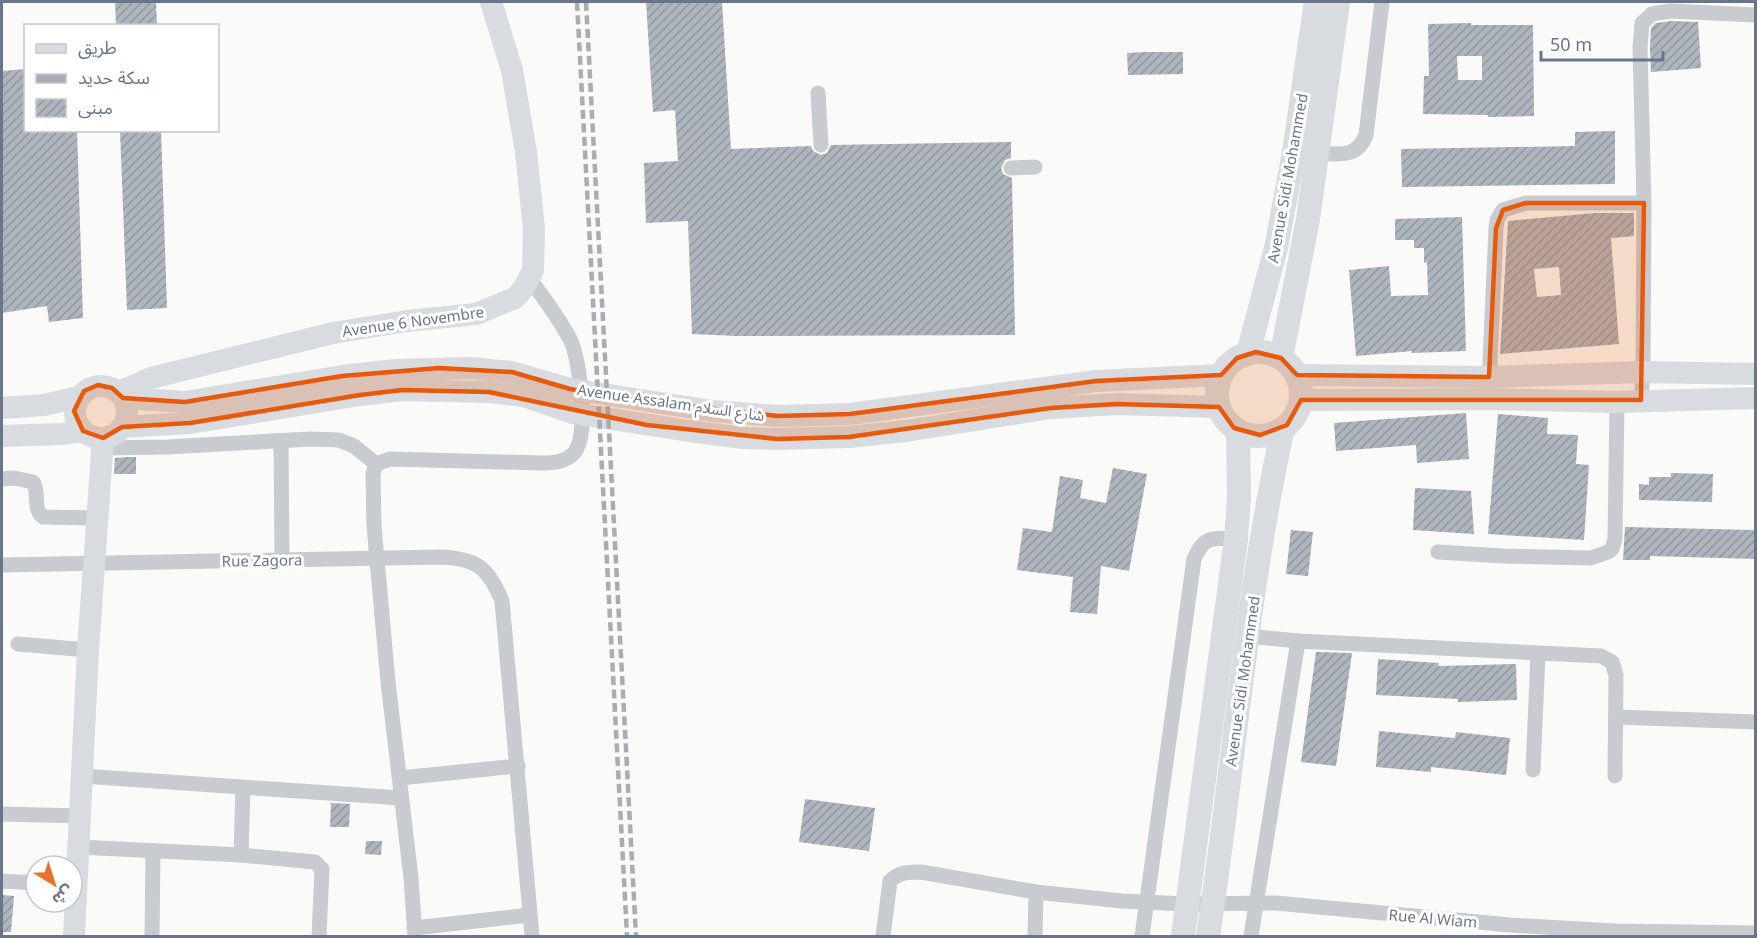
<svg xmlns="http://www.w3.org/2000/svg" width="1757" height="938" font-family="'Noto Sans','Noto Sans Arabic',sans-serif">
<defs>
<pattern id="building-hatch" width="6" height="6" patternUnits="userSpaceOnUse" patternTransform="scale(1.5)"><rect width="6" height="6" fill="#afb5bd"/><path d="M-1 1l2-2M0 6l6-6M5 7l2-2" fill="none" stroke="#92989f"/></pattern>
</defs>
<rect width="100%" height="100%" fill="#fafaf8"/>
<g fill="url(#building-hatch)" fill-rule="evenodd">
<polygon points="115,2 156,2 157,26 116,26"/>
<polygon points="646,2 722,2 731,149 811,146 813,151 821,155 827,153 831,145 1011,142 1011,158 1005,160 1001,168 1003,174 1012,178 1015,335 737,336 692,334 688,221 646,223 644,163 678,161 675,110 653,112"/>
<polygon points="1671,21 1698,22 1701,68 1651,72 1650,48 1651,28 1656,23"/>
<path d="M1471,23v2h62l1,91 -46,1v-2l-65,-1 1,-38h5l-1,-52zM1457,56h25v24h-24z"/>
<polygon points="1145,52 1183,52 1183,74 1128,75 1127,53"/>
<polygon points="26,69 26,130 77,130 83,318 49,322 47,306 2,313 2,71"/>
<polygon points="120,130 161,130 167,308 127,310"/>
<polygon points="1615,131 1615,184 1402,187 1401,149 1575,146 1575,132"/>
<path d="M1595,213h39v23l-23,2 8,106 -119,10 8,-133zM1559,267l2,28 -24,2 -3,-28z"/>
<polygon points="1462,217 1466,351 1412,353 1412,351 1356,356 1349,270 1389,266 1391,296 1428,295 1427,262 1424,263 1424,248 1414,248 1414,240 1395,240 1395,219"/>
<polygon points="1466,413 1469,459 1417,463 1416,445 1336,451 1334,423"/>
<polygon points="1498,414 1548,418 1547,434 1578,435 1576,464 1589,465 1584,540 1488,534"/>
<polygon points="127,457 136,457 136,474 114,474 115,458"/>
<polygon points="1113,468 1147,474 1129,571 1101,566 1097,614 1070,612 1073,577 1017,570 1023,528 1052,532 1060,476 1083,480 1080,498 1106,503"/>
<polygon points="1671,473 1713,474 1712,502 1639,500 1639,484 1649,485 1649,477 1671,477"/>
<polygon points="1415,488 1471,491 1474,534 1413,530"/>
<polygon points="1625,527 1755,530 1755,559 1650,556 1650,560 1623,560"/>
<polygon points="1291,530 1313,532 1308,576 1286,574"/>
<polygon points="1316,652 1352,653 1336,766 1301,762"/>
<polygon points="1378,659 1439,663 1438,666 1516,664 1517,700 1458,702 1458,699 1376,695"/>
<polygon points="1379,731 1455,738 1456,732 1510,738 1506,775 1431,767 1431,772 1376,767"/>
<polygon points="805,799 875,808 869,851 799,842"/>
<polygon points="331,803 350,804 349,827 330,827"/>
<polygon points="366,841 382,841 381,855 365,854"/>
<polygon points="2,895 14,896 11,932 2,932"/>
</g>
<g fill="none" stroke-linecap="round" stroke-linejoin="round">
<g stroke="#c8cbcf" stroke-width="15">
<polyline points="818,93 821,145"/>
<path d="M1315,153c22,1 42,6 51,-18l16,-133"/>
<polyline points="1011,168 1035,167"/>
<polyline points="1489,384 1496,228 1497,220 1503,210 1526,203 1644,203"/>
<polyline points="1641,400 1643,372 1644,203 1640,48 1642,23 1652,14 1670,11 1756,15"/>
<polyline points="281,441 282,559"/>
<polyline points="103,448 167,447 310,439 339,440 354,446 376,464"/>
<path d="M2,479l12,-1 19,4c7,11 -1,26 10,35l55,1"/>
<polyline points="1438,552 1503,556 1591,558 1608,552 1612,549 1615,539 1617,402"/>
<path d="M2,565l437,-8c37,1 49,10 63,44l30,335"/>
<polyline points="1247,636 1298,641 1601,656 1612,662 1616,675 1615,776"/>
<polyline points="18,644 88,650"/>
<polyline points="1616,717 1756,722"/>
<polyline points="1533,770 1538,654"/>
<polyline points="82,776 401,798"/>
<polyline points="400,778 518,766"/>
<polyline points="2,814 80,816"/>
<polyline points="78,847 241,855 315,862 322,869 319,936"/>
<polyline points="241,855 243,788"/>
<polyline points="2,881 36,883"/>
<polyline points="414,928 530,915"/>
<polyline points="152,936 153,851"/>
<path d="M415,936l-4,-58 -23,-196 -14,-156 -1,-52 3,-10 14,-5 153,4c10,0 22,-1 30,-9 17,-15 7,-93 -2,-113 -11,-22 -27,-42 -41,-62"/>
<path d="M883,936l7,-55c9,-9 19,-9 31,-9l115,20 86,9 65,3 89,-1 234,22 105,6 141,2"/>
<polyline points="1035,936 1036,892"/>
<path d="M1142,936l52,-377c10,-24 19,-21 42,-20"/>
<polyline points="1251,936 1298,641"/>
</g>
<g stroke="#d8dbe0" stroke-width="22">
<polyline points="1296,375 1489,377 1643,372 1756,374"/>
<circle cx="101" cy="412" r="26"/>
<polyline points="119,392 151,378 333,333 407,321 476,314 515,298 524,288 533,270 534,229 526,152 512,70 491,2"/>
<polyline points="123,398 185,402 342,376 396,370 469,368 512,372 570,389 713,411 778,416 850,414 1096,381 1221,375"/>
<polyline points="1300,400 1489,399 1617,402 1756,398"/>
<polyline points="2,408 44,405 79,397"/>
<polyline points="122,427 190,423 360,395 402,390 489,392 524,396 573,413 689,431 743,438 777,439 849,437 906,431 1051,408 1117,404 1219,407"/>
<polyline points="2,436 62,434 83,431"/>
<polyline points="74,936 88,650 103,438"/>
</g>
<g stroke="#d8dbe0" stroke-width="24">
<circle cx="1259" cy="394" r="42"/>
<polyline points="1248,353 1276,248 1294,152 1316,2"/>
<polyline points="1281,358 1308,219 1338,2"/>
<polyline points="1183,936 1236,539 1239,497 1238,430"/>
<path d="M1208,936c26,-169 38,-341 75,-508"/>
</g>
<g stroke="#a8adb4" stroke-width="4.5" stroke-dasharray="9 4.5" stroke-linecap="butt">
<polyline points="577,2 627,936"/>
<polyline points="586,2 636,936"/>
</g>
</g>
<path fill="#e8590c" fill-opacity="0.2" stroke="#e8590c" stroke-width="4.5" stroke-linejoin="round" d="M1526,203h118l-3,197h-340l-14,25 -27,10 -26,-7 -15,-21 -102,-3 -66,4 -202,29 -72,2 -130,-14 -158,-33 -87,-2 -42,5 -170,28 -68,4 -19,11 -20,-7 -9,-20 10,-20 14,-6 14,3 11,10 62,4 157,-26 97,-8 73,4 58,17 74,12 134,15 72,-2 246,-33 125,-6 16,-17 19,-6 25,6 16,17 192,2 7,-149 7,-18z"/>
<g text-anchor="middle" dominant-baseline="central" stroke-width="6" stroke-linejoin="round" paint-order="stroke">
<g font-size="15" fill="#697689" stroke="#fff">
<text transform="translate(1287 178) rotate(-80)">Avenue Sidi Mohammed</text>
<text transform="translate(413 321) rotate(-8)">Avenue 6 Novembre</text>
<text transform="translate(671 402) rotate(8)">Avenue Assalam شارع السلام</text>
<text transform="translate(262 560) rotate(-1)">Rue Zagora</text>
<text transform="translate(1242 681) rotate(-82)">Avenue Sidi Mohammed</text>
<text transform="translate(1433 918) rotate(5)">Rue Al Wiam</text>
</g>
</g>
<rect width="1757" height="938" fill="none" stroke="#697689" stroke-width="6"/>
<rect x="24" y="24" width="195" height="108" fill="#ffffff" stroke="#c3c8d0" stroke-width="1.5"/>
<rect x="36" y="44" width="30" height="9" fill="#d8dbe0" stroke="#c3c8d0" stroke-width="1.5"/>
<text x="78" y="54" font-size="18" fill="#697689">طريق</text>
<rect x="36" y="74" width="30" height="9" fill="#a8adb4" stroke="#c3c8d0" stroke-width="1.5"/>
<text x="78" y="84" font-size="18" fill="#697689">سكة حديد</text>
<rect x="36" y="99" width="30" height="18" fill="url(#building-hatch)" stroke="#c3c8d0" stroke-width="1.5"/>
<text x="78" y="114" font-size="18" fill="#697689">مبنى</text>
<g transform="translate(54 884) rotate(142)"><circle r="28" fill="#ffffff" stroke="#c3c8d0" stroke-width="1.5"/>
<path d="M0-4.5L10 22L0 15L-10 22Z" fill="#e6722c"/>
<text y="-9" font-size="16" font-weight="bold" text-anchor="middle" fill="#697689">ش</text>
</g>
<path d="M1541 51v9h122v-9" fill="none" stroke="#697689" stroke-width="3"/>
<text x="1550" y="51" font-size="18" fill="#697689" stroke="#ffffff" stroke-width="4.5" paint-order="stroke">50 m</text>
</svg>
